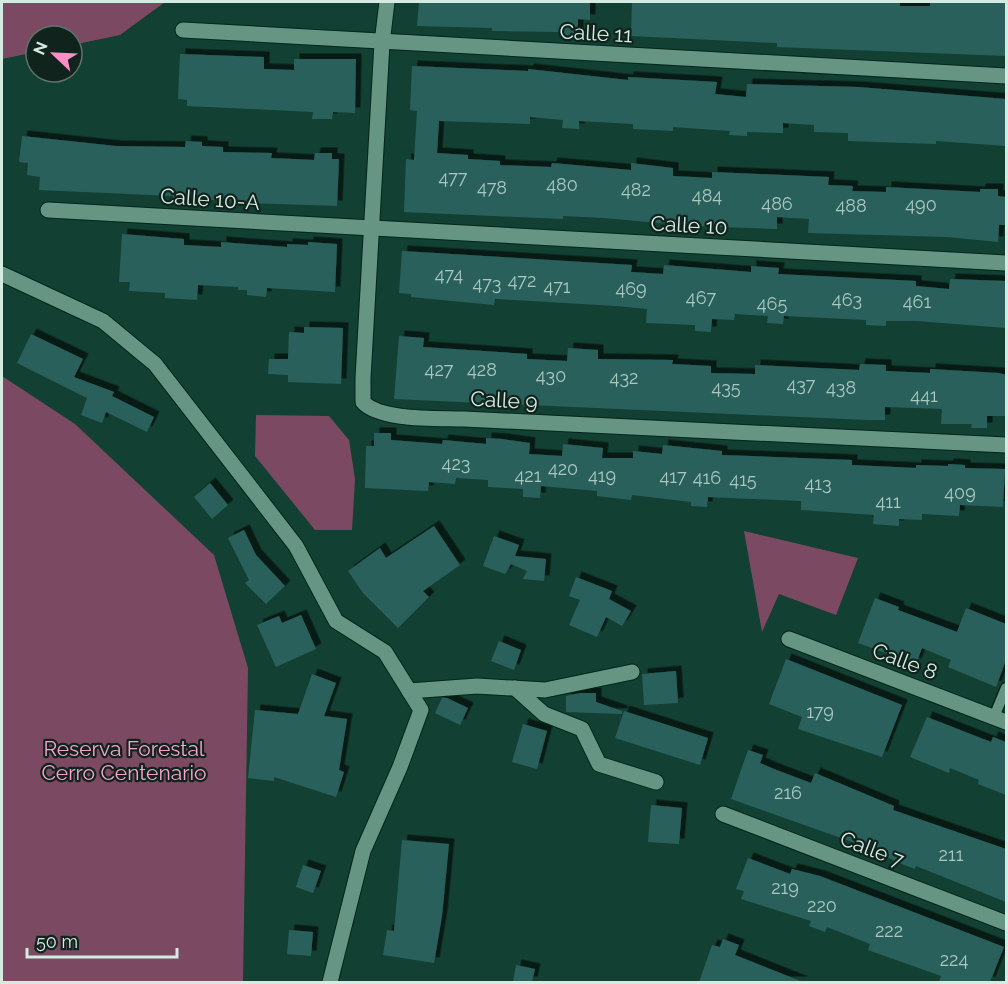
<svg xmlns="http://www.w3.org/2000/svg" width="1008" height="984" font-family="Raleway,sans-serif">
<defs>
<filter id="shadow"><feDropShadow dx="5.5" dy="-5.5" stdDeviation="0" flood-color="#0009"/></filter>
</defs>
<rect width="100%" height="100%" fill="#124032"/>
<g fill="#7c4963">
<polygon points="2,2 165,2 120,35 72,45 72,36 36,36 36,52 2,59"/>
<polygon points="2,376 75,424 214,555 248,668 243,982 2,982"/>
<polygon points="256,415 329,416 349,440 355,479 352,530 315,530 255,456"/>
<polygon points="744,531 858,558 836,615 779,594 762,632"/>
</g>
<g fill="#2b605c" filter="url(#shadow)">
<polygon points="419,2 590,2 590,20 578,19 578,36 560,35 560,32 492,31 492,28 417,26"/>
<polygon points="632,2 900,2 900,6 930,6 930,2 1006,2 1006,56 777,47 777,43 631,36"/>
<polygon points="180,54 264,57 264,69 294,70 294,59 356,59 355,113 333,112 332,119 312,119 313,112 187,106 187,100 178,99"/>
<polygon points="412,66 528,71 528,69 628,80 628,77 717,82 715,94 746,97 747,84 858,87 1006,99 1006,146 936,141 936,144 848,141 848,133 814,132 814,125 783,123 783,133 747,132 747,136 729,135 730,131 673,127 673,131 633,129 633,124 579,121 579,129 562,128 563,120 530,117 530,124 439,121 437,153 468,155 468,159 500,161 500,165 551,167 552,163 631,170 631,163 673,168 673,176 712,178 712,172 829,177 828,185 853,186 852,191 886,192 886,187 980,192 980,189 998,189 998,196 1006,197 1006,225 999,225 998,242 947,237 808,233 809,219 777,217 777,229 692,226 604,218 563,216 563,219 404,212 406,159 414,160 417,111 410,110"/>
<polygon points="22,136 116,146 185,147 186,141 202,142 202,146 223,147 223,152 272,153 271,158 314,160 315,153 332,153 332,159 339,159 337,206 245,203 245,201 173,199 173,196 39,190 40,177 27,175 28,163 19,162"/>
<polygon points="122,234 184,239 184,245 221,247 221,242 287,247 287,244 308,245 308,242 337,244 335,292 267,288 266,297 247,295 247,290 238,290 238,287 198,285 197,300 165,298 165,293 129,291 130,282 119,282"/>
<polygon points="402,251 632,265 631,272 663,274 664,265 751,272 751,266 779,268 778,274 916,281 916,286 949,289 950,279 1006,281 1006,328 917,321 886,321 886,326 866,325 866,320 784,316 783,324 767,323 768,316 735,314 734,320 712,319 711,332 695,331 695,325 646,323 647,309 616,306 495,299 494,305 411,297 411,294 399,293"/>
<polygon points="304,327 343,328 341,384 288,382 288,375 268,374 269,359 288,359 289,332 304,333"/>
<polygon points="31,334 83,359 74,377 114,392 112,396 154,417 147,432 106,412 102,423 81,415 87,398 17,363"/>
<polygon points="399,336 424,338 423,347 527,354 527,359 567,361 568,348 598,350 598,359 673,360 672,364 711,366 711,373 755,374 755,365 859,370 860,364 886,365 886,371 930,373 930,369 999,373 1006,375 1006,416 987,416 987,428 971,428 972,424 941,424 942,409 885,407 885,420 868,420 394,399"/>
<polygon points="374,433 391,433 391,440 442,444 443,440 486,444 486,438 502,439 530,443 529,454 562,456 563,444 603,448 602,458 633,458 633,451 662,454 663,445 722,451 722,455 852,460 852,465 916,468 916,465 948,466 948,464 965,465 965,468 1005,469 1003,507 960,505 959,516 922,514 922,520 899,519 899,526 873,524 874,515 801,510 801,501 708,497 707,507 691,506 691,502 632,495 631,500 597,496 597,491 541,486 540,498 523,497 523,489 488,487 488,480 456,478 455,484 429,482 428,491 365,488 366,446 374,446"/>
<polygon points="210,483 228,505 212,519 194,497"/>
<polygon points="434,526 460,565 423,591 429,597 398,628 363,593 348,571 380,548 386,558"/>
<polygon points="244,530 256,555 285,586 266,604 245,583 249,580 228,538"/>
<polygon points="494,536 519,545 515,556 546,559 544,581 523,579 527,571 511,564 505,574 483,566"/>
<polygon points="576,577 612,591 609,599 631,611 622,626 606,617 597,637 569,625 580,600 569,596"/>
<polygon points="875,598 899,607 898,610 957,632 966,608 1006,624 1006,660 996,687 948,667 951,660 922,648 916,664 858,643"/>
<polygon points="301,615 316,649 276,667 257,625 279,616 282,623"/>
<polygon points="499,641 521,650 514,670 491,661"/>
<polygon points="786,659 902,705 882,757 798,729 802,717 769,704"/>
<polygon points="676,671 678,703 644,705 642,674"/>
<polygon points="312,674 336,683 324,716 347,719 339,770 344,772 336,797 274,777 274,781 248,778 255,710 298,714"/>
<polygon points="580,693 596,693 596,702 622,711 622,714 566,712 566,696"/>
<polygon points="442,698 447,698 468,708 460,725 435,713"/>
<polygon points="624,711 708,738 700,765 615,738"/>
<polygon points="927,717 991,742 993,737 1006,742 1006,795 978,784 979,780 950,768 949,773 910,757"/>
<polygon points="523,724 547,731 537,769 512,762"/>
<polygon points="748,750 763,755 760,763 774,769 811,783 815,773 894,806 893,810 1006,849 1006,902 916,866 915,869 899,863 872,849 731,799"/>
<polygon points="651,805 682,808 679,844 648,842"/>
<polygon points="402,840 449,844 442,916 434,963 383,955 387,930 394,931"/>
<polygon points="748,858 790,874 792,869 820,876 1004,947 990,982 939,982 941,976 868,950 870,944 827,927 825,932 809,926 811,921 741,899 744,891 736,889"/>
<polygon points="303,865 321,871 313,893 296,887"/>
<polygon points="289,930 313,932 311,956 287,954"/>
<polygon points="723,939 739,945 735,955 803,982 699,982 712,945 720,947"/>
<polygon points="516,965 535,969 532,982 513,982"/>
</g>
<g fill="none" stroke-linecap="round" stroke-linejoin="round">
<defs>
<polyline id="service" points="994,717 1006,688"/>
<g id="minor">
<path d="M387,2l-5,41 -19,335v24c17,19 75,16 101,17l542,26"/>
<polyline points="183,30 1006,76"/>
<polyline points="48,210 1006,263"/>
<polyline points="2,274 103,321 155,364 296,546 336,621 385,652 421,710 400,767 363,851 330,982"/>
<polyline points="789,639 1006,722"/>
<polyline points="515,688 544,714 582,729 599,764 656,782"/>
<polyline points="409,691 477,686 545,690 632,672"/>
<polyline points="723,814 1006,923"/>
</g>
</defs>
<use href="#service" stroke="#02251b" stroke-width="13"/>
<use href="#minor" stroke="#02251b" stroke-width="17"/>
<use href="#service" stroke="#679583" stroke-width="10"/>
<use href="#minor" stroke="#679583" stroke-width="15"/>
</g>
<g text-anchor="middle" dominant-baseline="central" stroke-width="4.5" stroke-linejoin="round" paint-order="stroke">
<g font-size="18" fill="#a9c8c0">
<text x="453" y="177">477</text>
<text x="562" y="184">480</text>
<text x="492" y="187">478</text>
<text x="636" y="189">482</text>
<text x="707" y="195">484</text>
<text x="777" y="203">486</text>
<text x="921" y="204">490</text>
<text x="851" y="205">488</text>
<text x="449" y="274">474</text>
<text x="522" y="280">472</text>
<text x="487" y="283">473</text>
<text x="557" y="286">471</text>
<text x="631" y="288">469</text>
<text x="701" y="297">467</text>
<text x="847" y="299">463</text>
<text x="917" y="301">461</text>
<text x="772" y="303">465</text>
<text x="439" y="369">427</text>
<text x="482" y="369">428</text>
<text x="551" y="375">430</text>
<text x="624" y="377">432</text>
<text x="801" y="384">437</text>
<text x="726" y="387">435</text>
<text x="841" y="387">438</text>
<text x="924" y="395">441</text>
<text x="456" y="463">423</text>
<text x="563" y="468">420</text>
<text x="528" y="475">421</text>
<text x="602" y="475">419</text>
<text x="673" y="476">417</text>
<text x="707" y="477">416</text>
<text x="743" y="479">415</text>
<text x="818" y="483">413</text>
<text x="960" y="492">409</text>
<text x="888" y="501">411</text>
<text x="820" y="711">179</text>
<text x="788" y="792">216</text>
<text x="951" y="854">211</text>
<text x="785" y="887">219</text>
<text x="822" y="905">220</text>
<text x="889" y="930">222</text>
<text x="954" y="959">224</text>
</g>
<g font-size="21" fill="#d3ebe1" stroke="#10231c">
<text transform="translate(596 33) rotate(3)">Calle 11</text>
<text transform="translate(210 199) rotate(4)">Calle 10-A</text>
<text transform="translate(689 225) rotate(3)">Calle 10</text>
<text transform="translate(504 400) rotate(3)">Calle 9</text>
<text transform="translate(905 661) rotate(21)">Calle 8</text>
<text transform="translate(872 849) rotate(21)">Calle 7</text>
</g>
<g font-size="21" fill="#f7a3cd" stroke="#10231c">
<text x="124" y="748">Reserva Forestal<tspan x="124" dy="24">Cerro Centenario</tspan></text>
</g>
</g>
<rect width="1008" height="984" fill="none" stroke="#d3ebe1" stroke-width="6"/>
<g transform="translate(54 54) rotate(293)"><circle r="28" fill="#10231c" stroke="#5e736b" stroke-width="1.5"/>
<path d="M0-4.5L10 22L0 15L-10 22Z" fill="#fa8fc6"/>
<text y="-9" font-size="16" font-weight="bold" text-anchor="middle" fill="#d3ebe1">N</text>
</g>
<path d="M27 948v9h150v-9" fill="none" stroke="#d3ebe1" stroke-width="3"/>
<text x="36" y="948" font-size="18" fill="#d3ebe1" stroke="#10231c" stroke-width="4.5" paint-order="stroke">50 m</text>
</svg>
